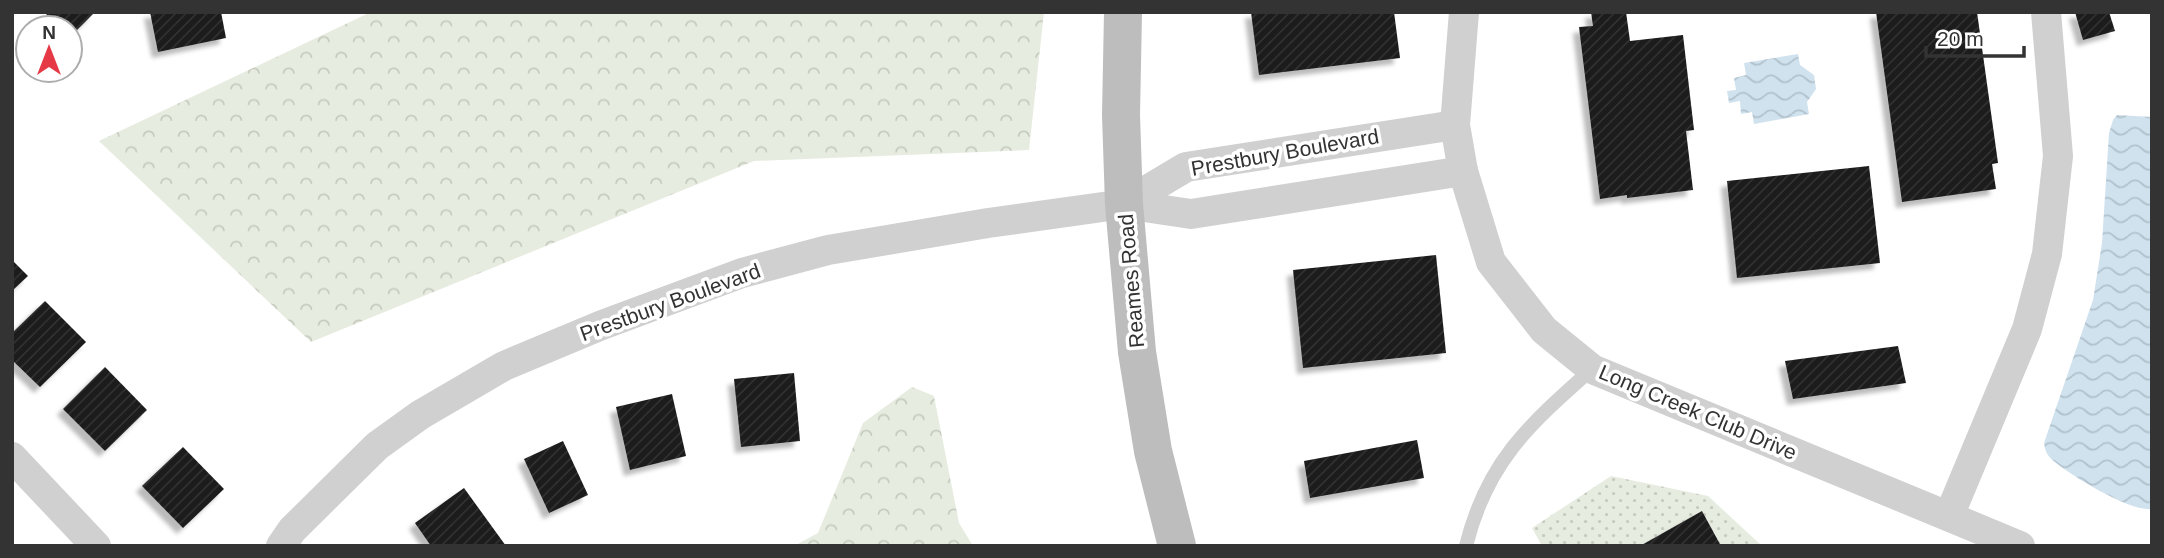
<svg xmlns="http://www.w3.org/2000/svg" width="2164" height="558" font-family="Helvetica,sans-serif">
<defs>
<pattern id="grass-dots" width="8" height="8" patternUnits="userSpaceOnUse" patternTransform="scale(1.75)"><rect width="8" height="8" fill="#e6ecdf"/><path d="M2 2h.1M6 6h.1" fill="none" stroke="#c6cbc0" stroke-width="1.8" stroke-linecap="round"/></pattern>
<pattern id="forest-crowns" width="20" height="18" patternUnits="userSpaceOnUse" patternTransform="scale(1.75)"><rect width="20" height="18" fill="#e6ecdf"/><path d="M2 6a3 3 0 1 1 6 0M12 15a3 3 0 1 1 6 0" fill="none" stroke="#c6cbc0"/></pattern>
<pattern id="water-waves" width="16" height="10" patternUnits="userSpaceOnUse" patternTransform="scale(1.75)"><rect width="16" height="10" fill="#cfe2ee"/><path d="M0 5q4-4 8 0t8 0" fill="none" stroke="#b2c2cd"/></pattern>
<pattern id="building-hatch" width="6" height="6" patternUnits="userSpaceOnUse" patternTransform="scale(1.75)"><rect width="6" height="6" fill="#1a1a1a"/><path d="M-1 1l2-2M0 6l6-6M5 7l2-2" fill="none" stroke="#333"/></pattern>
<filter id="shadow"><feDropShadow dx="-6" dy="6" stdDeviation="2" flood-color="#0004"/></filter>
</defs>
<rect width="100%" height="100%" fill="#fff"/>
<polygon fill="url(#grass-dots)" points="1611,476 1708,496 1762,546 1721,546 1702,511 1640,546 1542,546 1532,528"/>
<g fill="url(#forest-crowns)">
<polygon points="371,12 1044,12 1029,150 754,161 311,342 99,141"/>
<polygon points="912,387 934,396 959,523 973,546 794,546 818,533 863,423"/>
</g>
<g fill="url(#water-waves)">
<polygon points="1798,54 1800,65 1814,75 1816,89 1807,102 1809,114 1754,124 1752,112 1741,114 1740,101 1729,103 1727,91 1736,90 1734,78 1746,75 1744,63"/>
<path d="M2117,115l35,2v392c-22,3 -80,-33 -97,-47 -7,-5 -10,-11 -11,-19l49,-143 9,-57 7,-110 4,-13z"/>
</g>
<g fill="url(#building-hatch)" filter="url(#shadow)">
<polygon points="44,12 95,12 70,37 70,28 60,28"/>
<polygon points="150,12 221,12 226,38 158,52"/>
<polygon points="1251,12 1394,12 1400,58 1259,75"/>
<polygon points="1591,12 1626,12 1630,41 1683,35 1694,130 1686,131 1693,190 1627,198 1627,195 1600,199 1579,27 1593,26"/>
<polygon points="1876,12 1977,12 1998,163 1992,164 1996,189 1902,202"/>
<polygon points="2075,12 2109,12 2115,31 2083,40"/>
<polygon points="1869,166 1880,263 1737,278 1727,181"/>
<polygon points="1436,255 1446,353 1303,368 1293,270"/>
<polygon points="12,260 28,276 12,291"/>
<polygon points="45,301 86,342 40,387 12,360 12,333"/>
<polygon points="1898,346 1906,383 1793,399 1785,361"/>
<polygon points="105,367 147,410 105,451 63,409"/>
<polygon points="794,373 800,441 741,447 734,379"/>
<polygon points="672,394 686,456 630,470 616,407"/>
<polygon points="1417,440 1424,478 1310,498 1304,461"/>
<polygon points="563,441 588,495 549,513 524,459"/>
<polygon points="183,447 224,489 183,528 142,486"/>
<polygon points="464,488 506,546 431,546 415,523"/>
<polygon points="1702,511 1721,546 1640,546"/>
</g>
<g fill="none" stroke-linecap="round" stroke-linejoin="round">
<path stroke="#d0d0d0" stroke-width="14" d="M1466,546c21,-85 64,-122 126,-177"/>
<g stroke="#d0d0d0" stroke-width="30">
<polyline points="1464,12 1455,125 1463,171 1491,262 1544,330 1592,369 2020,546"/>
<polyline points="1124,204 1186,167 1455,125"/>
<polyline points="12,457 96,546"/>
<polyline points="1949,516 2027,329 2047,254 2058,156 2046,12"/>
<polyline points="281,546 292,530 377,446 420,415 504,366 602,325 742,273 828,250 988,223 1124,204 1191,214 1463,171"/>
</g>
<polyline stroke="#bdbdbd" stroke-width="38" points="1123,12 1121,115 1124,204 1137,352 1153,451 1177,546"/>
</g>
<g text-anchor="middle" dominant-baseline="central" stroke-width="7" stroke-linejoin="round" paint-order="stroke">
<g font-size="21" fill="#333" stroke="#fff">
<text transform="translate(1285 152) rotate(-10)">Prestbury Boulevard</text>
<text transform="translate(1131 281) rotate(-95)">Reames Road</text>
<text transform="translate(670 302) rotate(-20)">Prestbury Boulevard</text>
<text transform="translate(1698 412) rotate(23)">Long Creek Club Drive</text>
</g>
</g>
<rect width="2164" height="558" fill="none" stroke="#333333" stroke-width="28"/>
<g transform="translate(49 49)"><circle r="33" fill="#ffffff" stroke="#adadad" stroke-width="2"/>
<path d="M0-5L12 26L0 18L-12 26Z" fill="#e63946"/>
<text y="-10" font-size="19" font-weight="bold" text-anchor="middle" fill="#333333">N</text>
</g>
<path d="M1926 46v10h98v-10" fill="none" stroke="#333333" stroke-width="3.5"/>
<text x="1937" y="46" font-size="21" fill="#333333" stroke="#ffffff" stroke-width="5" paint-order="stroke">20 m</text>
</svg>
